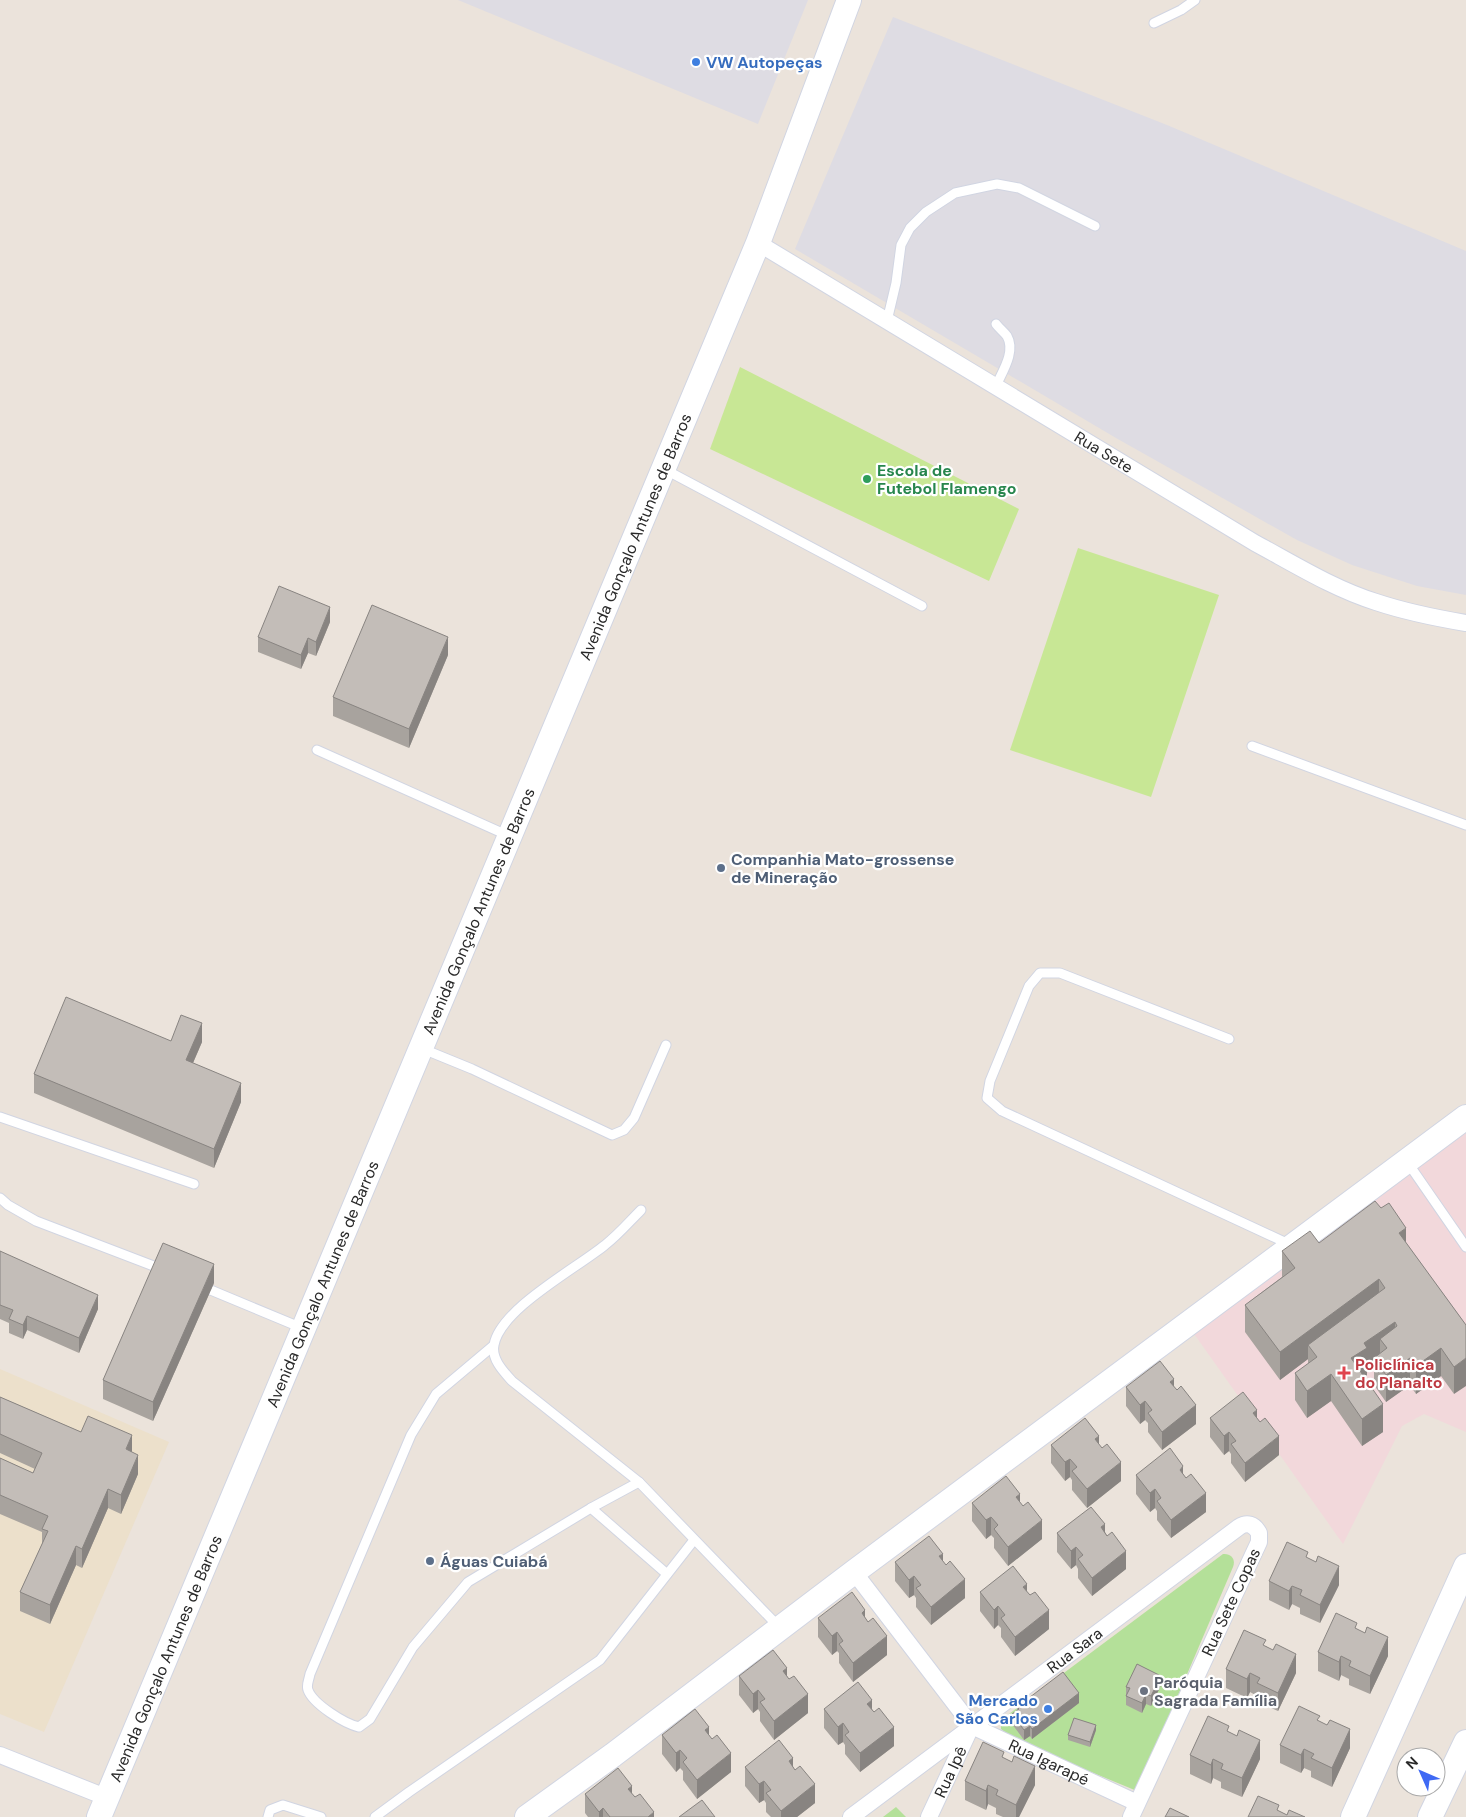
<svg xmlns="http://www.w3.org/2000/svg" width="1466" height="1817" font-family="'DM Sans',sans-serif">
<rect width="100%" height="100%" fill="#ebe3db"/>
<g fill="#dedce3">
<polygon points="458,0 808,0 758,124"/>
<polygon points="893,17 1167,125 1466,251 1466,595 1417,586 1352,565 1297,540 1116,438 795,249"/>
</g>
<polygon fill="#ece0cb" points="0,1369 169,1442 44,1732 0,1714"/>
<polygon fill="#f2d8db" points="1466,1127 1466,1432 1424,1414 1402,1426 1343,1544 1192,1331"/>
<g fill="#b4e099">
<path d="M1223,1554c8,-1 13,5 10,13l-96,224 -121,-50 -15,-12v-9z"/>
<polygon points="896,1807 906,1817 883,1817"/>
</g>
<g fill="#c8e795">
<polygon points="740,367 1019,509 989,581 710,449"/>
<polygon points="1078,548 1219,595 1151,797 1010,750"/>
</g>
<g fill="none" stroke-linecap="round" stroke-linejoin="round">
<defs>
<g id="lane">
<polyline points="1154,23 1181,10 1195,0"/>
<polyline points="887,321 896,283 901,245 910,228 926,212 955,193 997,184 1019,188 1095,226"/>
<path d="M996,324c3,4 8,8 11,12 9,16 -5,36 -11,50"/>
<polyline points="664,469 922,606"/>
<polyline points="1252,746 1466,825"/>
<polyline points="317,750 509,836"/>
<polyline points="1229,1039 1060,973 1040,973 1029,986 990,1081 987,1098 1002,1111 1291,1245"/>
<polyline points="423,1049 472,1069 612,1135 624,1130 634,1118 666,1045"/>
<polyline points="0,1117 194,1184"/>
<polyline points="1408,1163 1466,1247"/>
<polyline points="0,1198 8,1205 36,1221 164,1270"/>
<path d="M641,1210c-12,12 -23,25 -36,35 -28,23 -105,64 -111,100 -3,14 10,27 18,36l127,101 141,146"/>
<polyline points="201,1286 302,1328"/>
<path d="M493,1346l-57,48 -25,41 -101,239c-1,6 -4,11 -2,16 5,14 37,34 51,37l11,-8 43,-72 55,-65 123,-74 48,-26"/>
<polyline points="591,1508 667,1574"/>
<polyline points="268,1817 270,1810 283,1805 321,1817"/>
<polyline points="375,1817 409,1792 600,1660 694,1540"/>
</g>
<g id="street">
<path id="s1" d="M758,243l497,300c39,21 79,46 121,59 30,10 60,16 90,21"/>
<path id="s2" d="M854,1572l118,154 165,77"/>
<polyline points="0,1755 108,1798"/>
<path id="s3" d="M851,1817l388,-290c8,-5 15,-3 20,6v9l-128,275"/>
<path id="s4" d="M929,1817l41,-88"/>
</g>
<g id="secondary">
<path id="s5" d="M99,1817l659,-1574 91,-243"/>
<polyline points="527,1817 613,1755 854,1572 1466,1117"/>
<polyline points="1353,1817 1466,1566"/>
<polyline points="1430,1817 1466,1742"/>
</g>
</defs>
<use href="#lane" stroke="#d1d5e2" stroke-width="11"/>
<use href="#street" stroke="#d1d5e2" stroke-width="18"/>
<use href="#secondary" stroke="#d1d5e2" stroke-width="26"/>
<use href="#lane" stroke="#fff" stroke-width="9"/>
<use href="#street" stroke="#fff" stroke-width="16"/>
<use href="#secondary" stroke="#fff" stroke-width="24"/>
</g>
<g fill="#a8a39e">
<polygon points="330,622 316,656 308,653 301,669 258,652 258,637"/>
<polygon points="448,655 409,748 333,716 333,697"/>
<polygon points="171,1041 202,1042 193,1063 241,1102 214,1168 34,1093 34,1074"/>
<polygon points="1319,1243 1406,1243 1466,1325 1454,1394 1441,1376 1416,1394 1410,1385 1386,1402 1374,1385 1374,1364 1367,1369 1367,1375 1364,1377 1383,1432 1362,1446 1331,1401 1307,1418 1295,1400 1295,1373 1308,1364 1308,1359 1280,1380 1245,1332 1245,1305 1282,1277 1282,1251"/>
<polygon points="0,1251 98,1309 79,1353 27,1330 23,1339 9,1333 9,1323 0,1319"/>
<polygon points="214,1283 153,1421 103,1399 103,1380"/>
<polygon points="1126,1387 1174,1387 1196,1424 1162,1450 1148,1432 1148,1423 1145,1420 1140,1424 1126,1406"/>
<polygon points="0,1397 81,1432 132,1452 138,1474 121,1514 108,1508 82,1568 76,1565 50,1624 20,1611 20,1592 42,1544 42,1532 0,1514 0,1458 33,1473 35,1469 0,1453"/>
<polygon points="1210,1418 1257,1418 1279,1455 1245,1482 1231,1463 1231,1454 1229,1451 1224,1455 1210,1437"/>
<polygon points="1051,1445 1099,1445 1121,1481 1087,1508 1072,1490 1072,1480 1070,1477 1065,1481 1051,1463"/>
<polygon points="1136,1475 1183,1475 1206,1512 1171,1538 1157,1520 1157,1511 1155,1508 1150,1512 1136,1494"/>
<polygon points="972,1503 1020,1503 1042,1539 1008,1566 994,1548 994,1538 991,1535 986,1539 972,1521"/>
<polygon points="1105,1532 1126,1569 1092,1596 1078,1578 1078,1569 1076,1565 1071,1569 1057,1552 1057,1533"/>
<polygon points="1308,1558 1339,1585 1320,1623 1300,1614 1300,1608 1292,1604 1289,1610 1269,1600 1269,1581"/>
<polygon points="895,1562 943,1562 965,1598 931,1625 916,1607 916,1598 914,1595 909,1598 895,1581"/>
<polygon points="980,1592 1027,1592 1049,1629 1015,1656 1001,1637 1001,1628 998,1625 994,1629 980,1611"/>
<polygon points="818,1618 865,1618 887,1655 853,1682 839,1663 839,1653 837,1651 832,1655 818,1637"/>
<polygon points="1357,1629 1388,1656 1370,1694 1349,1685 1349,1679 1341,1675 1339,1681 1318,1671 1318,1652"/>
<polygon points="1266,1646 1296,1673 1278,1711 1257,1702 1257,1696 1250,1692 1247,1698 1226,1688 1226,1669"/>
<polygon points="739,1676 787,1676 808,1713 774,1740 760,1721 760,1712 758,1709 753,1713 739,1695"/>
<polygon points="1161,1685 1151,1706 1146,1704 1142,1713 1126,1705 1126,1687"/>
<polygon points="1079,1703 1032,1739 1030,1736 1024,1740 1012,1724 1012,1714 1017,1711 1017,1707"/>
<polygon points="824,1709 872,1709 894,1746 860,1772 845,1754 845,1745 843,1742 838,1745 824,1728"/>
<polygon points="1320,1722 1350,1748 1332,1787 1311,1777 1311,1771 1304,1768 1301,1773 1280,1763 1280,1745"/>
<polygon points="1096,1730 1090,1747 1068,1740 1068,1735"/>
<polygon points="1229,1732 1260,1759 1242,1797 1221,1788 1221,1782 1213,1778 1211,1784 1190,1774 1190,1755"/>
<polygon points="662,1735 709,1735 731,1772 697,1799 683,1780 683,1771 680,1768 676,1772 662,1754"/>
<polygon points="1004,1758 1035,1785 1019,1817 1003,1817 996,1814 996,1808 988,1804 986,1810 965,1800 965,1781"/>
<polygon points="745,1767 793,1767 815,1803 797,1817 771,1817 766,1812 766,1803 764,1800 759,1803 745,1786"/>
<polygon points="585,1794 632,1794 654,1817 588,1817 585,1813"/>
</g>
<g fill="#888481">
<polygon points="330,607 330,622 316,656 316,642"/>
<polygon points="448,637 448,655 409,748 409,729"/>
<polygon points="308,638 308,653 301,669 301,655"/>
<polygon points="202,1023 202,1042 186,1079 186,1060"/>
<polygon points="241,1083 241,1102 214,1168 214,1149"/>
<polygon points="1406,1228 1406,1255 1399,1233"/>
<polygon points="214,1264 214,1283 153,1421 153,1402"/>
<polygon points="1379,1279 1379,1307 1308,1345 1308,1359 1280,1380 1280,1352"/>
<polygon points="98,1295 98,1309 79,1353 79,1338"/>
<polygon points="27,1316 27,1330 23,1339 23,1325"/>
<polygon points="1395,1322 1395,1349 1387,1348 1380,1339 1380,1360 1374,1358 1374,1364 1367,1369 1367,1375 1351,1386 1351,1358 1364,1343"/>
<polygon points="1441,1348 1441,1376 1416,1394 1416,1366"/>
<polygon points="1410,1358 1410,1385 1386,1402 1386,1375"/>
<polygon points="1466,1358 1466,1386 1454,1394 1454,1367"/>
<polygon points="1331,1374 1331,1401 1307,1418 1307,1391"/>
<polygon points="1174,1379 1174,1397 1170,1382"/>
<polygon points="1145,1401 1145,1420 1140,1424 1140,1405"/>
<polygon points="1383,1404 1383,1432 1362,1446 1362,1419"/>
<polygon points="1196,1405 1196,1424 1162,1450 1162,1432"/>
<polygon points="1257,1410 1257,1429 1253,1413"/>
<polygon points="1229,1432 1229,1451 1224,1455 1224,1436"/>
<polygon points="132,1435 132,1454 126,1449"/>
<polygon points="1099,1436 1099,1455 1095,1439"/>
<polygon points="1279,1436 1279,1455 1245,1482 1245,1463"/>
<polygon points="138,1455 138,1474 121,1514 121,1495"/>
<polygon points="1070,1459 1070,1477 1065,1481 1065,1462"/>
<polygon points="1121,1462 1121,1481 1087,1508 1087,1489"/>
<polygon points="1183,1466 1183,1485 1180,1470"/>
<polygon points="108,1489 108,1508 82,1568 82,1549"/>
<polygon points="1155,1489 1155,1508 1150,1512 1150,1493"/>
<polygon points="1206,1493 1206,1512 1171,1538 1171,1520"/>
<polygon points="1020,1494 1020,1513 1016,1497"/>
<polygon points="991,1517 991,1535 986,1539 986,1520"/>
<polygon points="1042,1520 1042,1539 1008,1566 1008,1547"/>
<polygon points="1105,1524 1105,1543 1101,1527"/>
<polygon points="76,1546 76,1565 50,1624 50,1605"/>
<polygon points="1076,1547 1076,1565 1071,1569 1071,1551"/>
<polygon points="1126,1551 1126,1569 1092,1596 1092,1578"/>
<polygon points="943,1554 943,1572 939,1556"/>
<polygon points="1339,1566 1339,1585 1320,1623 1320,1605"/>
<polygon points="914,1576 914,1595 909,1598 909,1580"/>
<polygon points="965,1579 965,1598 931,1625 931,1607"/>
<polygon points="1027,1584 1027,1603 1023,1587"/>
<polygon points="1292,1586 1292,1604 1289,1610 1289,1591"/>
<polygon points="998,1606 998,1625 994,1629 994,1610"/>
<polygon points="865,1610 865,1628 862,1613"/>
<polygon points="1049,1610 1049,1629 1015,1656 1015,1637"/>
<polygon points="837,1632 837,1651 832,1655 832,1636"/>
<polygon points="887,1636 887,1655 853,1682 853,1663"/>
<polygon points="1388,1637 1388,1656 1370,1694 1370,1676"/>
<polygon points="1296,1654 1296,1673 1278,1711 1278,1693"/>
<polygon points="1341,1656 1341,1675 1339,1681 1339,1662"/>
<polygon points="787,1668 787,1687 783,1671"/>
<polygon points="1250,1673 1250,1692 1247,1698 1247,1679"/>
<polygon points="1161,1676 1161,1685 1151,1706 1151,1696"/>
<polygon points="758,1690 758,1709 753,1713 753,1694"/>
<polygon points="1079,1693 1079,1703 1032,1739 1032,1729"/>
<polygon points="808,1694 808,1713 774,1740 774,1721"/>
<polygon points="1146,1694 1146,1704 1142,1713 1142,1703"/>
<polygon points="872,1700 872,1719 867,1704"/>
<polygon points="843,1723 843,1742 838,1745 838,1727"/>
<polygon points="1096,1725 1096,1730 1090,1747 1090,1742"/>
<polygon points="1030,1726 1030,1736 1024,1740 1024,1730"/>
<polygon points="709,1727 709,1746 705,1730"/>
<polygon points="894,1727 894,1746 860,1772 860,1753"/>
<polygon points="1350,1729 1350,1748 1332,1787 1332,1768"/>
<polygon points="1260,1740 1260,1759 1242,1797 1242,1778"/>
<polygon points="1304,1749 1304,1768 1301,1773 1301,1755"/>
<polygon points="680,1750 680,1768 676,1772 676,1753"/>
<polygon points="731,1753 731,1772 697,1799 697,1780"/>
<polygon points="793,1758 793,1777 789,1761"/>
<polygon points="1213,1759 1213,1778 1211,1784 1211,1765"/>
<polygon points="1035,1766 1035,1785 1019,1817 1016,1817 1016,1805"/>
<polygon points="764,1781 764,1800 759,1803 759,1784"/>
<polygon points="815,1784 815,1803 797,1817 781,1817 781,1811"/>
<polygon points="988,1785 988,1804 986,1810 986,1791"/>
<polygon points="632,1786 632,1804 628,1789"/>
<polygon points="603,1808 603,1817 599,1817 599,1812"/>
<polygon points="654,1812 654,1817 648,1817"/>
</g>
<g fill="#c3bdb8" stroke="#888481">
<polygon points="279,586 330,607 316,642 308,638 301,655 258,637"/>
<polygon points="372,605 448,637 409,729 333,697"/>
<polygon points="66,997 171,1041 181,1015 202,1023 186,1060 241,1083 214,1149 34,1074"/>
<polygon points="1375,1201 1381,1208 1389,1203 1406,1228 1399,1233 1466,1325 1466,1358 1454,1367 1441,1348 1416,1366 1410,1358 1386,1375 1374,1358 1387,1348 1380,1339 1397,1326 1395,1322 1364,1343 1367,1348 1351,1358 1383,1404 1362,1419 1331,1374 1307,1391 1295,1373 1317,1357 1308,1345 1385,1288 1379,1279 1280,1352 1245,1305 1295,1268 1282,1251 1310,1231 1319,1243"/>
<polygon points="163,1243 214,1264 153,1402 103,1380"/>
<polygon points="0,1251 98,1295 79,1338 27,1316 23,1325 9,1319 13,1310 0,1305"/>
<polygon points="1160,1361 1174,1379 1170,1382 1177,1390 1181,1386 1196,1405 1162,1432 1148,1413 1152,1410 1145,1401 1140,1405 1126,1387"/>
<polygon points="1243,1392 1257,1410 1253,1413 1260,1422 1265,1418 1279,1436 1245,1463 1231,1444 1236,1441 1229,1432 1224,1436 1210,1418"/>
<polygon points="0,1397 81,1432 88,1416 132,1435 126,1449 138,1455 121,1495 108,1489 82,1549 76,1546 50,1605 20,1592 48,1531 42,1529 48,1516 0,1495 0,1458 33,1473 42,1453 0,1434"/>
<polygon points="1085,1418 1099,1436 1095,1439 1102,1448 1107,1444 1121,1462 1087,1489 1072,1471 1077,1467 1070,1459 1065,1462 1051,1445"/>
<polygon points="1170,1448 1183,1466 1180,1470 1186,1478 1191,1474 1206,1493 1171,1520 1157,1501 1161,1498 1155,1489 1150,1493 1136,1475"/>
<polygon points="1006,1476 1020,1494 1016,1497 1023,1506 1028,1502 1042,1520 1008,1547 994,1529 998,1525 991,1517 986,1520 972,1503"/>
<polygon points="1091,1507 1105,1524 1101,1527 1107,1536 1112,1532 1126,1551 1092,1578 1078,1559 1083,1555 1076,1547 1071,1551 1057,1533"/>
<polygon points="929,1536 943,1554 939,1556 946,1565 950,1561 965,1579 931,1607 916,1588 921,1585 914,1576 909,1580 895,1562"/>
<polygon points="1287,1542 1308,1552 1306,1557 1316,1562 1318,1556 1339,1566 1320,1605 1300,1595 1302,1590 1292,1586 1289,1591 1269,1581"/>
<polygon points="1013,1566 1027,1584 1023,1587 1030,1595 1035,1592 1049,1610 1015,1637 1001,1618 1005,1615 998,1606 994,1610 980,1592"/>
<polygon points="852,1592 865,1610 862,1613 868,1622 873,1618 887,1636 853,1663 839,1644 843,1641 837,1632 832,1636 818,1618"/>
<polygon points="1336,1613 1357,1623 1355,1628 1365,1633 1367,1627 1388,1637 1370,1676 1349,1666 1351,1661 1341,1656 1339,1662 1318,1652"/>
<polygon points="1244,1630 1266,1640 1263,1645 1273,1650 1276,1644 1296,1654 1278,1693 1257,1683 1260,1678 1250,1673 1247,1679 1226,1669"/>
<polygon points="773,1650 787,1668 783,1671 789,1679 794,1676 808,1694 774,1721 760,1702 765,1699 758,1690 753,1694 739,1676"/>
<polygon points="1137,1664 1161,1676 1151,1696 1146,1694 1142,1703 1126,1696 1130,1688 1126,1687"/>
<polygon points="1063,1672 1079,1693 1032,1729 1030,1726 1024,1730 1012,1714 1019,1709 1017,1707"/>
<polygon points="858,1682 872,1700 867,1704 874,1712 879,1708 894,1727 860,1753 845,1735 849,1732 843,1723 838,1727 824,1709"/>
<polygon points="1299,1706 1320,1716 1317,1720 1327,1725 1330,1720 1350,1729 1332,1768 1311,1758 1314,1754 1304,1749 1301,1755 1280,1745"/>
<polygon points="695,1709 709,1727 705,1730 712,1739 717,1735 731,1753 697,1780 683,1762 687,1758 680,1750 676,1753 662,1735"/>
<polygon points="1208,1716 1229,1726 1227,1731 1237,1736 1239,1730 1260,1740 1242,1778 1221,1769 1223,1764 1213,1759 1211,1765 1190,1755"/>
<polygon points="1074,1718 1096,1725 1090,1742 1068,1735"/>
<polygon points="779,1740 793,1758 789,1761 795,1770 800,1766 815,1784 781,1811 766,1793 771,1790 764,1781 759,1784 745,1767"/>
<polygon points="983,1742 1004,1752 1002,1757 1012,1762 1014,1756 1035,1766 1016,1805 996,1795 998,1790 988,1785 986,1791 965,1781"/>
<polygon points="618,1768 632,1786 628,1789 635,1797 640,1794 654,1812 648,1817 610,1817 603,1808 599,1812 585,1794"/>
<polygon points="1258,1796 1279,1805 1277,1810 1287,1815 1289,1810 1305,1817 1248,1817"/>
<polygon points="702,1800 715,1817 679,1817"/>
<polygon points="1170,1808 1189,1817 1165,1817"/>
</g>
<g fill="#3f7fe0" stroke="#fff" stroke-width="2">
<circle cx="696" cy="62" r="5"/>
<circle cx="1048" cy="1709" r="5"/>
</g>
<circle fill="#2e9e5b" stroke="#fff" stroke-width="2" cx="867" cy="479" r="5"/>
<g fill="#5c6f8a" stroke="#fff" stroke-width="2">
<circle cx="721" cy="868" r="5"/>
<circle cx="430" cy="1561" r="5"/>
</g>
<path fill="#e0444e" stroke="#fff" stroke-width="2" d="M1341.5 1365.5h5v5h5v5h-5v5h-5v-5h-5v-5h5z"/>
<circle fill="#6b7280" stroke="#fff" stroke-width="2" cx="1144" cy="1691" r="5"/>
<g text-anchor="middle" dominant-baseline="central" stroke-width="4.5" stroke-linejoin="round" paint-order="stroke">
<g font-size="16" font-weight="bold" fill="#366cbe" stroke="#fff" text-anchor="start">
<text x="706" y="62">VW Autopeças</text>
<text x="1038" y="1700" text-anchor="end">Mercado<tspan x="1038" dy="18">São Carlos</tspan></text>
</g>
<g font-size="16" fill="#292929" stroke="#fff">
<text stroke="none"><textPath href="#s1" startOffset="404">Rua Sete</textPath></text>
<text stroke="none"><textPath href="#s5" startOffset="1388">Avenida Gonçalo Antunes de Barros</textPath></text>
<text stroke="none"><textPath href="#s5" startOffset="982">Avenida Gonçalo Antunes de Barros</textPath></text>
<text stroke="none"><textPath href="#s5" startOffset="578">Avenida Gonçalo Antunes de Barros</textPath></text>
<text transform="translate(1231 1602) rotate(-65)">Rua Sete Copas</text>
<text stroke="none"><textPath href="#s3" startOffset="279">Rua Sara</textPath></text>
<text stroke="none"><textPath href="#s5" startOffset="172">Avenida Gonçalo Antunes de Barros</textPath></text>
<text stroke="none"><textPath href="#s2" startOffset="279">Rua Igarapé</textPath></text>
<text stroke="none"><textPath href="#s4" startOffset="50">Rua Ipê</textPath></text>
</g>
<g font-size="16" font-weight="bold" fill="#27864d" stroke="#fff" text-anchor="start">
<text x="877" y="470">Escola de<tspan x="877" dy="18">Futebol Flamengo</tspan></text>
</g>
<g font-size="16" font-weight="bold" fill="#4e5e75" stroke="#fff" text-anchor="start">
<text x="731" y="859">Companhia Mato-grossense<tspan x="731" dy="18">de Mineração</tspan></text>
<text x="440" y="1561">Águas Cuiabá</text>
</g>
<g font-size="16" font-weight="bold" fill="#be3a42" stroke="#fff" text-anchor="start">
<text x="1355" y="1364">Policlínica<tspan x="1355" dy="18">do Planalto</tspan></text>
</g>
<g font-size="16" font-weight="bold" fill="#5b616d" stroke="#fff" text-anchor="start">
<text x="1154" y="1682">Paróquia<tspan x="1154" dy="18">Sagrada Família</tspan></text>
</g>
</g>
<g transform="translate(1421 1772) rotate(315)"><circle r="24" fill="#ffffff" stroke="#a9a9a9"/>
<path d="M0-4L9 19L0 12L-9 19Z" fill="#3f69f4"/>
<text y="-8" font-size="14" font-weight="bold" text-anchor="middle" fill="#292929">N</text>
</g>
</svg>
